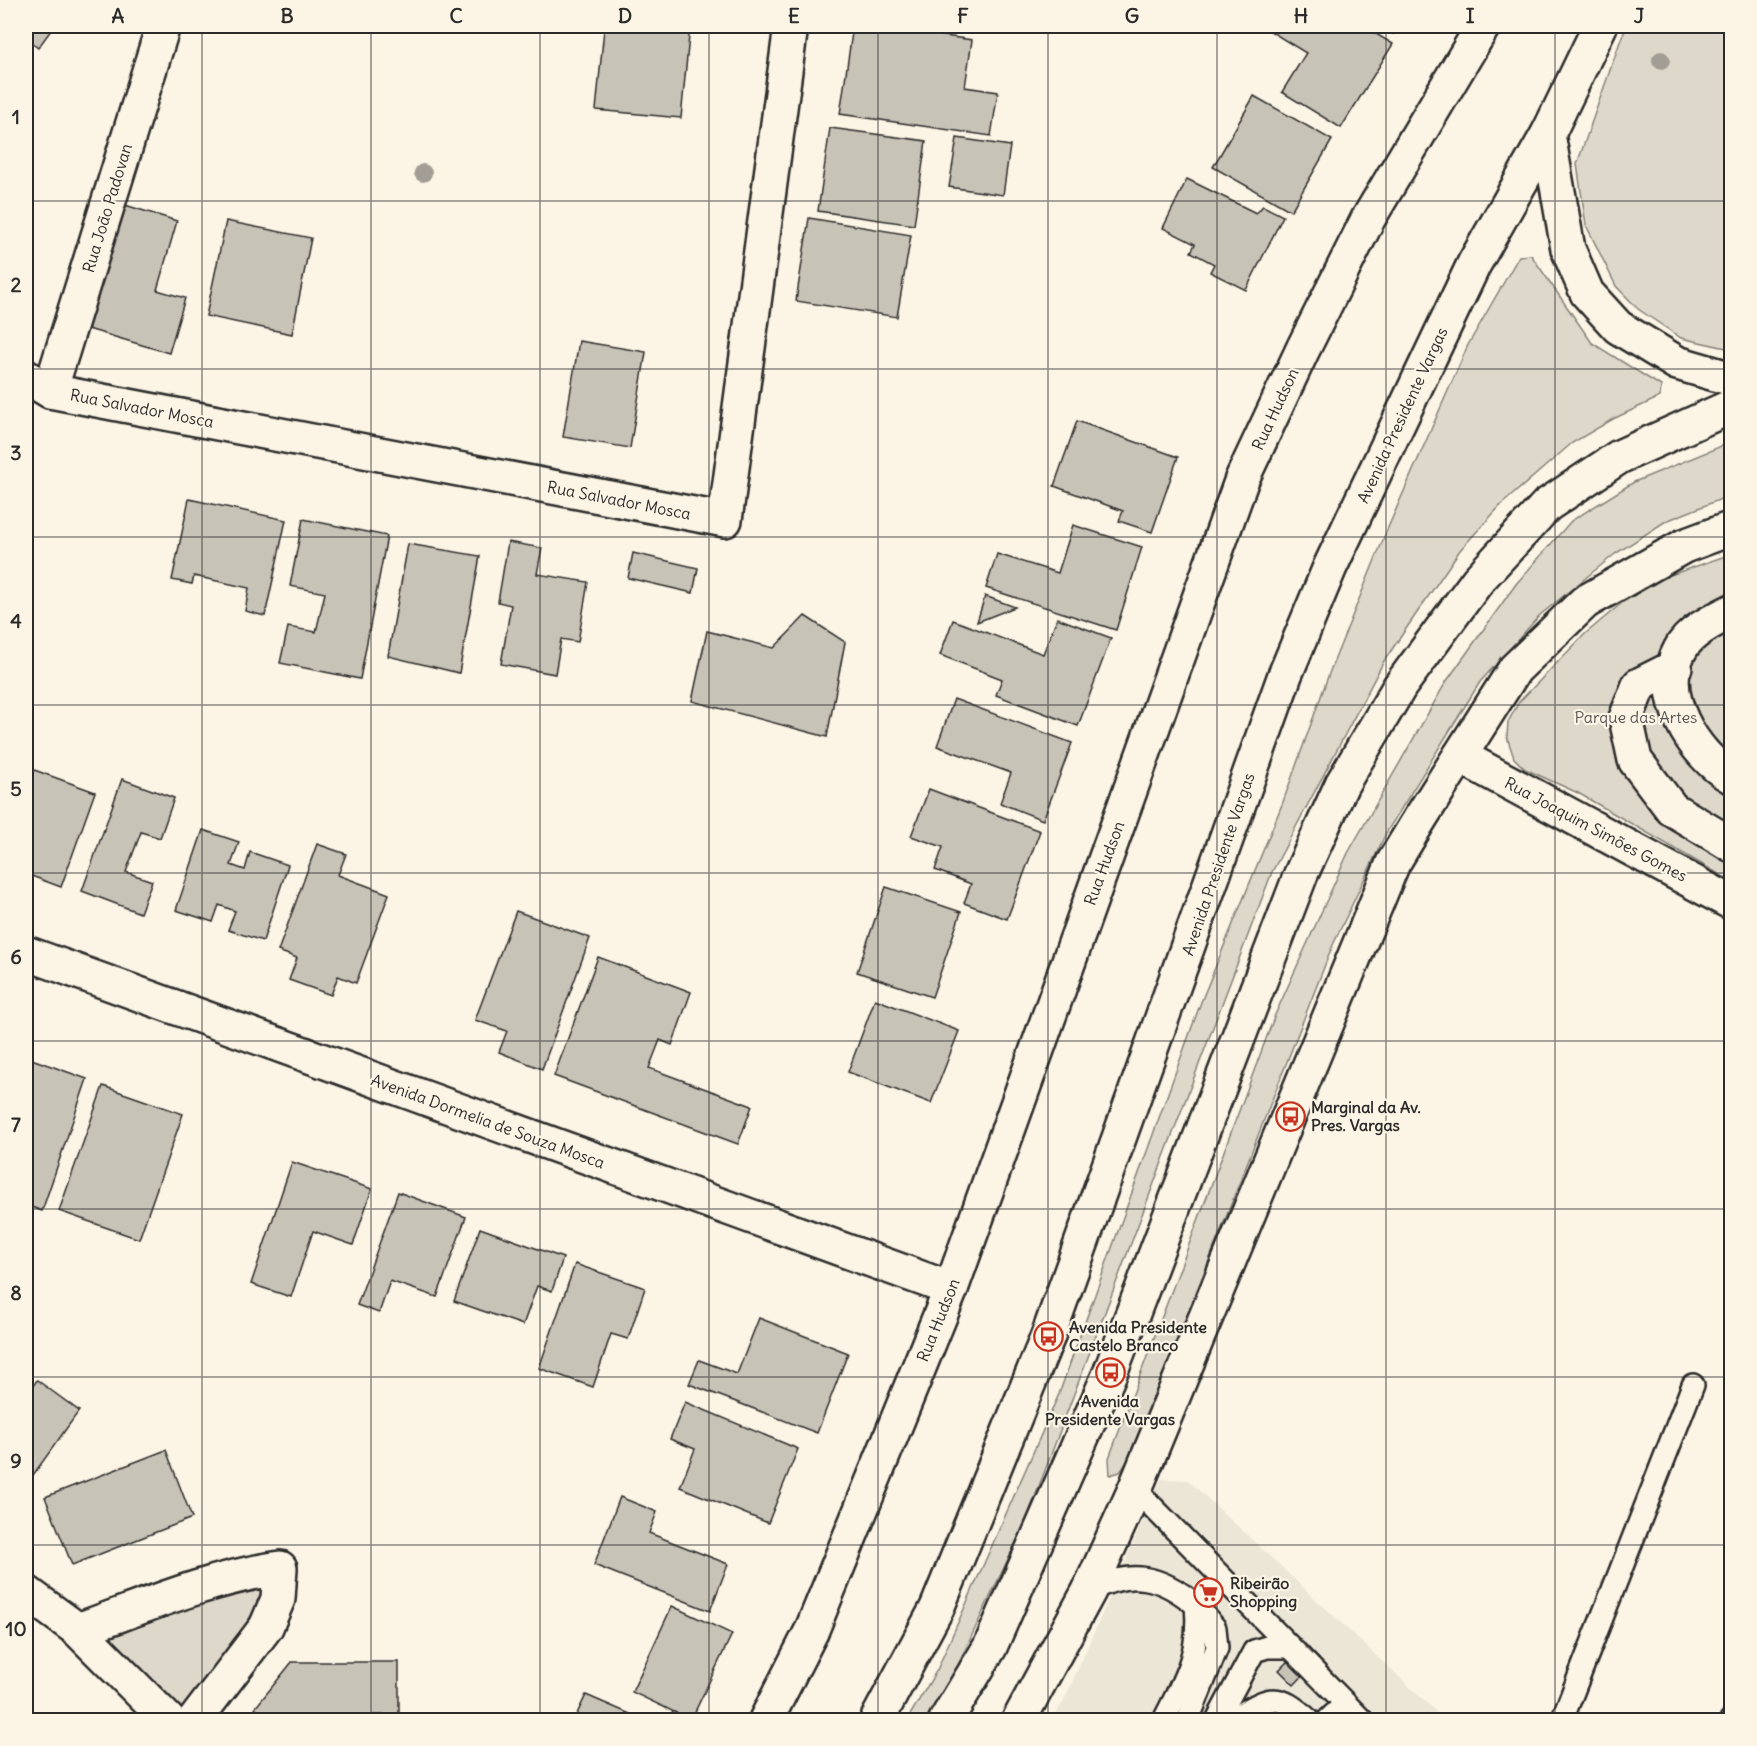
<svg xmlns="http://www.w3.org/2000/svg" width="1757" height="1746" font-family="Delius,sans-serif">
<rect width="100%" height="100%" fill="#fcf5e5"/>
<filter id="ink" filterUnits="userSpaceOnUse"><feTurbulence type="fractalNoise" baseFrequency=".0167" numOctaves="2"/><feDisplacementMap in="SourceGraphic" scale="12" xChannelSelector="R" yChannelSelector="G"/><feConvolveMatrix kernelMatrix="1 2 1 2 8 2 1 2 1" color-interpolation-filters="sRGB"/></filter>
<g filter="url(#ink)">
<polygon fill="#ece6d7" points="1161,1479 1188,1480 1445,1720 1051,1720 1063,1703"/>
<g fill="#ded8ca" stroke="#84827a" stroke-width="1.5">
<polygon points="1628,26 1731,26 1731,349 1681,338 1638,309 1616,286 1586,225 1577,164 1622,36"/>
<polygon points="1531,255 1592,343 1661,386 1660,397 1613,419 1572,443 1502,504 1460,550 1384,661 1272,872 1025,1523 955,1671 925,1720 907,1720 937,1670 1059,1394 1201,1002 1283,802 1330,671 1387,530 1468,345 1519,256"/>
<polygon points="1731,442 1731,495 1666,521 1615,554 1540,615 1480,682 1386,833 1332,947 1133,1454 1120,1472 1110,1475 1109,1458 1275,1015 1348,853 1446,682 1516,584 1571,521 1634,482"/>
<polygon points="1731,554 1731,881 1578,793 1525,769 1514,758 1507,737 1508,722 1519,702 1585,634 1623,602 1665,577"/>
<polygon points="272,1579 191,1720 87,1631"/>
</g>
<g fill="#c8c3b7" stroke="#2b2b2b" stroke-width="1.5">
<polygon points="26,26 54,26 38,48 26,39"/>
<polygon points="560,26 690,26 681,118 596,110 604,29"/>
<polygon points="853,26 876,26 972,40 965,87 998,92 991,136 840,114"/>
<polygon points="1262,26 1363,26 1393,44 1341,128 1282,92 1306,53"/>
<polygon points="1379,26 1398,26 1393,34"/>
<polygon points="1254,96 1332,140 1291,211 1213,167"/>
<polygon points="830,128 926,141 914,225 818,211"/>
<polygon points="957,138 1010,146 1003,195 949,187"/>
<polygon points="1187,179 1256,213 1263,206 1283,216 1246,290 1210,272 1214,264 1191,252 1195,244 1163,228"/>
<polygon points="125,205 177,221 157,290 185,298 169,353 88,329"/>
<polygon points="809,218 911,235 897,317 796,301"/>
<polygon points="226,221 311,238 292,334 206,316"/>
<polygon points="579,341 646,352 630,448 563,437"/>
<polygon points="1077,421 1178,457 1152,532 1119,521 1123,511 1054,486"/>
<polygon points="189,499 286,520 265,616 245,611 249,588 194,576 192,584 172,580"/>
<polygon points="303,519 387,536 360,679 280,663 288,627 316,632 325,593 290,586"/>
<polygon points="1073,525 1142,547 1116,630 986,588 997,554 1058,573"/>
<polygon points="508,542 542,548 537,574 588,582 578,642 561,639 555,674 501,664 511,605 498,602"/>
<polygon points="408,544 480,556 459,673 388,656"/>
<polygon points="633,553 698,568 693,593 628,578"/>
<polygon points="985,596 1015,607 977,622"/>
<polygon points="805,616 845,642 827,737 692,701 707,631 774,648"/>
<polygon points="1057,618 1111,638 1078,726 996,695 1002,679 940,655 953,620 1043,654"/>
<polygon points="954,699 1072,743 1043,820 1000,803 1011,773 937,746"/>
<polygon points="26,767 95,792 61,887 26,874"/>
<polygon points="122,779 174,798 160,838 141,832 126,872 152,881 140,913 82,891"/>
<polygon points="929,789 1040,831 1007,919 964,903 971,884 935,870 943,847 911,836"/>
<polygon points="203,830 239,842 231,865 245,870 250,852 288,865 263,941 228,930 235,911 219,905 213,922 176,910"/>
<polygon points="317,844 346,854 338,875 389,894 356,983 338,976 331,995 289,980 297,958 278,951"/>
<polygon points="886,887 961,912 932,997 857,972"/>
<polygon points="516,911 590,938 542,1069 499,1052 507,1031 475,1020"/>
<polygon points="598,957 691,992 672,1045 660,1040 649,1068 752,1106 738,1144 554,1076"/>
<polygon points="875,999 959,1031 931,1103 848,1072"/>
<polygon points="26,1057 87,1079 42,1211 26,1205 26,1141 31,1127 26,1125"/>
<polygon points="103,1086 183,1114 139,1239 59,1211"/>
<polygon points="292,1162 372,1189 353,1245 313,1231 291,1297 251,1284"/>
<polygon points="398,1192 466,1217 437,1297 390,1281 379,1313 357,1305"/>
<polygon points="480,1228 563,1258 552,1291 537,1286 523,1325 454,1301"/>
<polygon points="575,1264 645,1288 628,1339 611,1334 593,1387 539,1368"/>
<polygon points="759,1318 848,1353 817,1433 689,1384 699,1360 737,1374"/>
<polygon points="37,1380 79,1411 26,1485 26,1396"/>
<polygon points="685,1402 798,1449 768,1523 680,1487 695,1449 670,1439"/>
<polygon points="166,1450 192,1518 72,1565 45,1497"/>
<polygon points="620,1497 657,1512 649,1533 728,1564 710,1611 594,1565"/>
<polygon points="672,1606 732,1634 691,1720 632,1692"/>
<polygon points="1305,1644 1319,1659 1294,1685 1279,1670"/>
<polygon points="292,1662 399,1662 399,1715 373,1715 374,1720 323,1720 323,1716 301,1716 298,1720 271,1720 255,1708"/>
<polygon points="586,1695 644,1720 574,1720"/>
</g>
<g fill="none" stroke-linecap="round" stroke-linejoin="round">
<defs>
<g id="lane">
<polyline points="1135,1489 1362,1720"/>
<path d="M1089,1591c42,-22 71,-16 107,14 5,47 -12,75 -32,115"/>
<polyline points="1188,1720 1217,1648 1215,1628 1196,1605"/>
<polyline points="1217,1720 1254,1651 1267,1647 1290,1647"/>
<path d="M1231,1720c37,-22 44,-31 78,0"/>
<polyline points="1328,1720 1345,1704"/>
<polyline points="1562,1720 1693,1385"/>
<polyline points="1731,1720 1732,1720"/>
</g>
<g id="street">
<polyline points="26,377 50,391 725,520 791,26"/>
<polyline points="50,391 163,26"/>
<path d="M1732,611c-18,9 -43,21 -52,39 -24,43 13,105 52,127"/>
<polyline points="1675,667 1639,685 1626,718 1635,760 1672,809 1732,845"/>
<polyline points="1460,756 1732,903"/>
<polyline points="26,953 951,1289"/>
<polyline points="26,1592 78,1630 168,1720"/>
<path d="M78,1630c67,-24 132,-52 202,-62l-2,31 -12,28 -71,93"/>
<polyline points="766,1720 811,1632 951,1289 1242,479 1303,349 1368,219 1483,26"/>
</g>
<g id="primary">
<polyline points="1548,134 1568,249 1587,293 1618,327 1677,363 1732,379"/>
<polyline points="877,1720 937,1608 1048,1336 1285,675 1330,567 1474,264 1548,134 1600,26"/>
<polyline points="946,1720 990,1647 1110,1373 1301,874 1342,784 1400,686 1478,580 1547,505 1619,457 1732,406"/>
<polyline points="1019,1720 1089,1591 1135,1489 1393,863 1421,817 1515,669 1585,602 1684,546 1732,528"/>
</g>
</defs>
<use href="#lane" stroke="#2b2b2b" stroke-width="26"/>
<use href="#street" stroke="#2b2b2b" stroke-width="38"/>
<use href="#primary" stroke="#2b2b2b" stroke-width="38"/>
<use href="#lane" stroke="#fcf5e5" stroke-width="21"/>
<use href="#street" stroke="#fcf5e5" stroke-width="33"/>
<use href="#primary" stroke="#fcf5e5" stroke-width="33"/>
</g>
<g fill="#a29e95">
<circle cx="1661" cy="60" r="9"/>
<circle cx="423" cy="173" r="9"/>
</g>
</g>
<path fill="none" stroke="#2b2b2b" stroke-width="1.5" stroke-opacity="0.55" d="M202,26v1694M371,26v1694M540,26v1694M709,26v1694M878,26v1694M1048,26v1694M1217,26v1694M1386,26v1694M1555,26v1694M26,201h1706M26,369h1706M26,537h1706M26,705h1706M26,873h1706M26,1041h1706M26,1209h1706M26,1377h1706M26,1545h1706"/>
<defs>
<symbol id="bus-ring" viewBox="-11 -11 22 22"><circle r="9.5" fill="#fcf5e5" stroke="#c8321e" stroke-width="1.5"/><path d="M-5-6H5V4H4V6H2V4H-2V6H-4V4H-5ZM-3.5-4V0h7V-4ZM-3.5 1.2v1.5H-2V1.2ZM2 1.2v1.5H3.5V1.2Z" fill="#c8321e"/></symbol>
<symbol id="supermarket-ring" viewBox="-11 -11 22 22"><circle r="9.5" fill="#fcf5e5" stroke="#c8321e" stroke-width="1.5"/><path d="M-6-5.5h2.5l.6 2H6L4.5 2H-2.5L-4.4-4H-6ZM-1.5 3.2a1.3 1.3 0 1 0 .1 0ZM3 3.2a1.3 1.3 0 1 0 .1 0Z" fill="#c8321e"/></symbol>
</defs>
<g fill-rule="evenodd">
<use href="#bus-ring" x="1274" y="1100" width="33" height="33"/>
<use href="#bus-ring" x="1032" y="1320" width="33" height="33"/>
<use href="#bus-ring" x="1094" y="1356" width="33" height="33"/>
<use href="#supermarket-ring" x="1192" y="1576" width="33" height="33"/>
</g>
<g text-anchor="middle" dominant-baseline="central" stroke-width="4.5" stroke-linejoin="round" paint-order="stroke">
<g font-size="16" fill="#2b2b2b" stroke="#fcf5e5">
<text transform="translate(107 208) rotate(-73)">Rua João Padovan</text>
<text transform="translate(142 408) rotate(11)">Rua Salvador Mosca</text>
<text transform="translate(1275 409) rotate(-65)">Rua Hudson</text>
<text transform="translate(1402 415) rotate(-65)">Avenida Presidente Vargas</text>
<text transform="translate(619 500) rotate(11)">Rua Salvador Mosca</text>
<text transform="translate(1596 829) rotate(28)">Rua Joaquim Simões Gomes</text>
<text transform="translate(1104 863) rotate(-70)">Rua Hudson</text>
<text transform="translate(1218 864) rotate(-71)">Avenida Presidente Vargas</text>
<text transform="translate(488 1121) rotate(20)">Avenida Dormelia de Souza Mosca</text>
<text transform="translate(938 1320) rotate(-68)">Rua Hudson</text>
</g>
<g font-size="16" fill="#585653" stroke="#fcf5e5">
<text x="1636" y="717">Parque das Artes</text>
</g>
<g font-size="16" font-weight="bold" fill="#2b2b2b" stroke="#fcf5e5" text-anchor="start">
<text x="1311" y="1107">Marginal da Av.<tspan x="1311" dy="18">Pres. Vargas</tspan></text>
<text x="1069" y="1327">Avenida Presidente<tspan x="1069" dy="18">Castelo Branco</tspan></text>
<text x="1110" y="1401" text-anchor="middle">Avenida<tspan x="1110" dy="18">Presidente Vargas</tspan></text>
<text x="1230" y="1583">Ribeirão<tspan x="1230" dy="18">Shopping</tspan></text>
</g>
</g>
<rect width="1757" height="1746" fill="none" stroke="#fcf5e5" stroke-width="66"/>
<rect x="33" y="33" width="1691" height="1680" fill="none" stroke="#2b2b2b" stroke-width="2"/>
<g font-size="20" text-anchor="middle" font-weight="bold" fill="#2b2b2b">
<text x="118" y="23">A</text>
<text x="287" y="23">B</text>
<text x="456" y="23">C</text>
<text x="625" y="23">D</text>
<text x="794" y="23">E</text>
<text x="963" y="23">F</text>
<text x="1132" y="23">G</text>
<text x="1301" y="23">H</text>
<text x="1470" y="23">I</text>
<text x="1639" y="23">J</text>
<text x="16" y="124">1</text>
<text x="16" y="292">2</text>
<text x="16" y="460">3</text>
<text x="16" y="628">4</text>
<text x="16" y="796">5</text>
<text x="16" y="964">6</text>
<text x="16" y="1132">7</text>
<text x="16" y="1300">8</text>
<text x="16" y="1468">9</text>
<text x="16" y="1636">10</text>
</g>
</svg>
